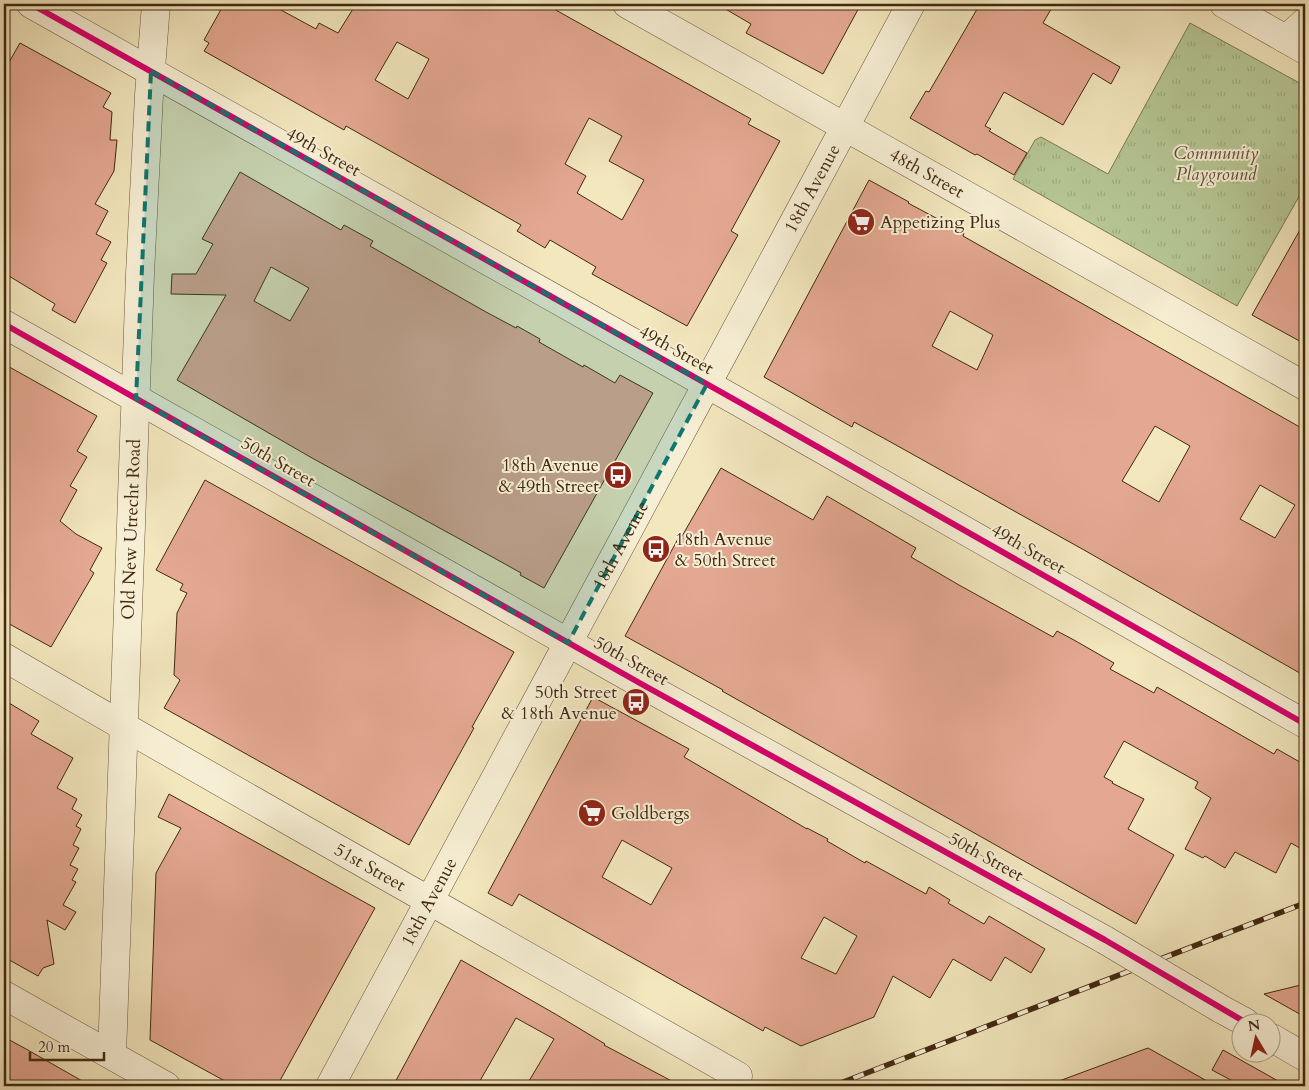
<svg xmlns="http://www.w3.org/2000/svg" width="1309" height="1090" font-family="Cardo,serif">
<defs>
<pattern id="park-tufts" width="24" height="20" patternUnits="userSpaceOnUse" patternTransform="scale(1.25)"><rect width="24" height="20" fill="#b6c795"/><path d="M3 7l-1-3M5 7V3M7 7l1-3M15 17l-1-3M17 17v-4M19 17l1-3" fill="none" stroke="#9eab7f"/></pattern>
</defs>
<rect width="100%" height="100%" fill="#f3e7be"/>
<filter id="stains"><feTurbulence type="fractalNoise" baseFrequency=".004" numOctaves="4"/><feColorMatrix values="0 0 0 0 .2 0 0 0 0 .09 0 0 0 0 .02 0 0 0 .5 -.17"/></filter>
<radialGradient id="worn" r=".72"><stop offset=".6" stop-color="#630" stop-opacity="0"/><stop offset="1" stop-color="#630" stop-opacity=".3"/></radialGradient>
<polygon fill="url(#park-tufts)" stroke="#7c7852" points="1190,23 1305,86 1305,186 1237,306 1013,179 1035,140 1041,137 1108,174"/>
<g fill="#e4a892" stroke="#412910" fill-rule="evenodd">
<path d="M224,4h46l46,25 3,-6 19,10 18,-29h189l206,115 -3,5 32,17 -49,90 7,4 -51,91 -95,-52 4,-7 -46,-27 -5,8 -28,-17 4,-6 -175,-99 -2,4 -140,-79 5,-8 -5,-3zM397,42l32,17 -21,40 -33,-19zM589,118l33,18 -13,25 35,19 -22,40 -45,-27 9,-17 -21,-12z"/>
<polygon points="717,4 861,4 823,74 746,33 751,24"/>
<polygon points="980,4 1054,4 1043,23 1120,67 1111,84 1093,73 1063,125 1004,92 985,126 991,129 989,131 1027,153 1014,175 977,154 975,155 910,118 926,91 929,92"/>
<polygon points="20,43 111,93 103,107 112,112 110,140 117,140 114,171 95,204 108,211 96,234 111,242 101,260 107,263 75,323 52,310 55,304 4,273 4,71"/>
<path d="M240,172l101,58 3,-5 29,16 -3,5 116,66 30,16 1,-2 23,13 -1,3 44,25 1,-2 31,18 5,-8 33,18 -109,195 -24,-13 1,-2 -25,-14 -184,-101 -135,-78 49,-85 -55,-1 1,-20h24l17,-30 -11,-5zM271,267l38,21 -19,33 -36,-20z"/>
<path d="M869,180l40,22 -1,1 56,30 -1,3 342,194v246l-221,-126 -197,-110 -33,-18 -2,5 -88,-50zM950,311l43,24 -16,35 -45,-24zM1155,426l35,20 -31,56 -37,-21zM1260,485l35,20 -20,33 -35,-19z"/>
<polygon points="1305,221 1305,344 1252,315"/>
<polygon points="4,364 97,416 77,451 87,457 70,486 77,490 60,521 76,534 102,548 90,570 94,573 51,647 4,621"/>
<polygon points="721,468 813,520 827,496 916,548 911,557 959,585 1053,637 1057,631 1074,640 1114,663 1110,669 1154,693 1157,687 1274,754 1277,749 1305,765 1305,851 1291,843 1276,873 1235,852 1225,868 1205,856 1203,858 1185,849 1211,798 1195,788 1198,782 1124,741 1104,777 1113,782 1112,783 1144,799 1128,829 1174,855 1136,924 722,691 723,690 625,636 679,537 681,538"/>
<polygon points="205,480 514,652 472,727 474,728 409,845 164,708 180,680 174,675 177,613 187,593 180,590 183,584 156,570"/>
<path d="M593,697l96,52 -5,8 123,72v-1l21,11 -1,2 38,22 1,-2 60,33 3,-7 21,13 -2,3 36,21 5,-8 56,33 -14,24 -26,-16 -14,24 -38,-22 -23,39 -37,-22 -19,41 -73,29 -36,-19 -2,4 -244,-137 -7,12 -24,-13zM622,840l50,28 -21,37 -49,-28zM824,917l33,19 -21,38 -35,-16z"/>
<polygon points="4,700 39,721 31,734 73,758 57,788 77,799 72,809 82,815 76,826 81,829 73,845 79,848 70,865 78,869 72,880 76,882 63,905 76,912 65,930 47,920 54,964 43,968 38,976 4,957"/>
<polygon points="169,794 375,908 277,1086 234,1086 150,1040 156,873 181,828 158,817"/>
<polygon points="461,960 557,1015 605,1044 604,1045 681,1086 526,1086 554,1039 516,1018 477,1086 393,1086"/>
<polygon points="1305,984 1305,1017 1264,994"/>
<polygon points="4,1037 26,1049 91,1086 4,1086"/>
<polygon points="1148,1048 1216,1086 1052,1086 1051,1084"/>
<polygon points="1223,1050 1287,1086 1242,1086 1212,1070"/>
</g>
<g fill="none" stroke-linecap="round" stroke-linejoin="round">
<defs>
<g id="minor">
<polyline points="31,4 737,401 1305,724"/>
<path id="s1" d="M627,4l678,382"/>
<polyline points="1224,4 1305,50"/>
<polyline points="1286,39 1305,22"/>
<polyline points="4,324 645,686 1105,940"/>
<path id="s2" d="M4,657c243,142 489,279 734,419"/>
<polyline points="4,995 166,1086"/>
<polyline points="1221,1009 1245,1022"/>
<polyline points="1272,1038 1305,1057"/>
<path id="s3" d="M112,1055l28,-781 9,-179 7,-91"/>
<path id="s4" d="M330,1086l581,-1082"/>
</g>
</defs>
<use href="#minor" stroke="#6e583c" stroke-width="29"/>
<use href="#minor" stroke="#f7efd5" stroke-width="28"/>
<defs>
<polyline id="rail" points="833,1086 1305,903"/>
</defs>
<use href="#rail" stroke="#412910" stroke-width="5.5"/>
<use href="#rail" stroke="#f7efd5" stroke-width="4" stroke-dasharray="11" stroke-linecap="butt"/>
<defs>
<polyline id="minor-bridge" points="1105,940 1221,1009"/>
</defs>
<use href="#minor-bridge" stroke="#6e583c" stroke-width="29" stroke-linecap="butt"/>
<use href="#minor-bridge" stroke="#f7efd5" stroke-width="28"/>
<defs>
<g id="cycleway">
<polyline points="31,4 737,401 1305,724"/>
<polyline points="4,324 645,686 1105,940 1245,1022"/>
</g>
</defs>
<use href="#cycleway" stroke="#f7efd5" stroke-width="9"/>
<use href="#cycleway" stroke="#d6006c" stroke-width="6"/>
</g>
<path fill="#0f766e" fill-opacity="0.2" stroke="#0f766e" stroke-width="4" stroke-dasharray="10 6" stroke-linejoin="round" d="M151,71l556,313 -139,259 -432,-244z"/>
<defs>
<symbol id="supermarket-disc" viewBox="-11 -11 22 22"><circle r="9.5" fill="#8f2418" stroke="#f7efd5"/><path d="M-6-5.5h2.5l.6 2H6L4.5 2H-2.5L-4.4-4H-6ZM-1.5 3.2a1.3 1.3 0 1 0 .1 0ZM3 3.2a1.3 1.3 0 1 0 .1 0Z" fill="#fff"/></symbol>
<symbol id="bus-disc" viewBox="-11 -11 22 22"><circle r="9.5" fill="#8f2418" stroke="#f7efd5"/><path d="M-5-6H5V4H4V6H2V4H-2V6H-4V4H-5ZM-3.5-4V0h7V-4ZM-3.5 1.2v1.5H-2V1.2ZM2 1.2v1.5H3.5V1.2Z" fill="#fff"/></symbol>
</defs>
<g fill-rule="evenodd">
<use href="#supermarket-disc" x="845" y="206" width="32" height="32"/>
<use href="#bus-disc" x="602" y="459" width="32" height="32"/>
<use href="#bus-disc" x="640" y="533" width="32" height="32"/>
<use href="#bus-disc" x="620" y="686" width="32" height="32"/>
<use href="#supermarket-disc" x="576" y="797" width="32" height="32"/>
</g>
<g text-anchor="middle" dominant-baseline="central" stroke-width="4" stroke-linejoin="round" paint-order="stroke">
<g font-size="18" fill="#412910" stroke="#f7efd5">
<text transform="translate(323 152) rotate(29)">49th Street</text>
<text stroke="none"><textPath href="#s1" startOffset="344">48th Street</textPath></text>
<text stroke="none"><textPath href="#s4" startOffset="1019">18th Avenue</textPath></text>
<text transform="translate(676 350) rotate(29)">49th Street</text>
<text transform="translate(278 462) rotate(30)">50th Street</text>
<text stroke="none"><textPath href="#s3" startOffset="526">Old New Utrecht Road</textPath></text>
<text stroke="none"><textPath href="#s4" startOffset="614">18th Avenue</textPath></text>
<text transform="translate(1028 549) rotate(30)">49th Street</text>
<text transform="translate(631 661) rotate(29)">50th Street</text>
<text transform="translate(986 857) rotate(29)">50th Street</text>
<text stroke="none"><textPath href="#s2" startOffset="422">51st Street</textPath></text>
<text stroke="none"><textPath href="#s4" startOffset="209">18th Avenue</textPath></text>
</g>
<g font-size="18" font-style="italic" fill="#5e5031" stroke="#f7efd5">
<text x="1216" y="153">Community<tspan x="1216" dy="21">Playground</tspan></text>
</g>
<g font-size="18" fill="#412910" stroke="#f7efd5" text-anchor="start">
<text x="880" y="222">Appetizing Plus</text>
<text x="599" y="465" text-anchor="end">18th Avenue<tspan x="599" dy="21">&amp; 49th Street</tspan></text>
<text x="675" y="539">18th Avenue<tspan x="675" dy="21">&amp; 50th Street</tspan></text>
<text x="617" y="692" text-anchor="end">50th Street<tspan x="617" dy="21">&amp; 18th Avenue</tspan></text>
<text x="611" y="813">Goldbergs</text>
</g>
</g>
<rect width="1309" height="1090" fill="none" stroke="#f3e7be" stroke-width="20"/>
<rect x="5" y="5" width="1299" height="1080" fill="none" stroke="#412910" stroke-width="2.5"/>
<rect x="10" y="10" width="1289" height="1070" fill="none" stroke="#412910"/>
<g transform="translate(1256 1038) rotate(351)"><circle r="24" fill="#f7efd5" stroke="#aea086"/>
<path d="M0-4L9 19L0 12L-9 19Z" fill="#8f2418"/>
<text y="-8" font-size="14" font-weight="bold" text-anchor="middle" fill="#412910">N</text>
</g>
<path d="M30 1052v8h74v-8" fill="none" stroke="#412910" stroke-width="2.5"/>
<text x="38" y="1052" font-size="15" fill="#412910" stroke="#f7efd5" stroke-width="4" paint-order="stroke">20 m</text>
<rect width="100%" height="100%" filter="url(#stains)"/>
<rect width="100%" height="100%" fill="url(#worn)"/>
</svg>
